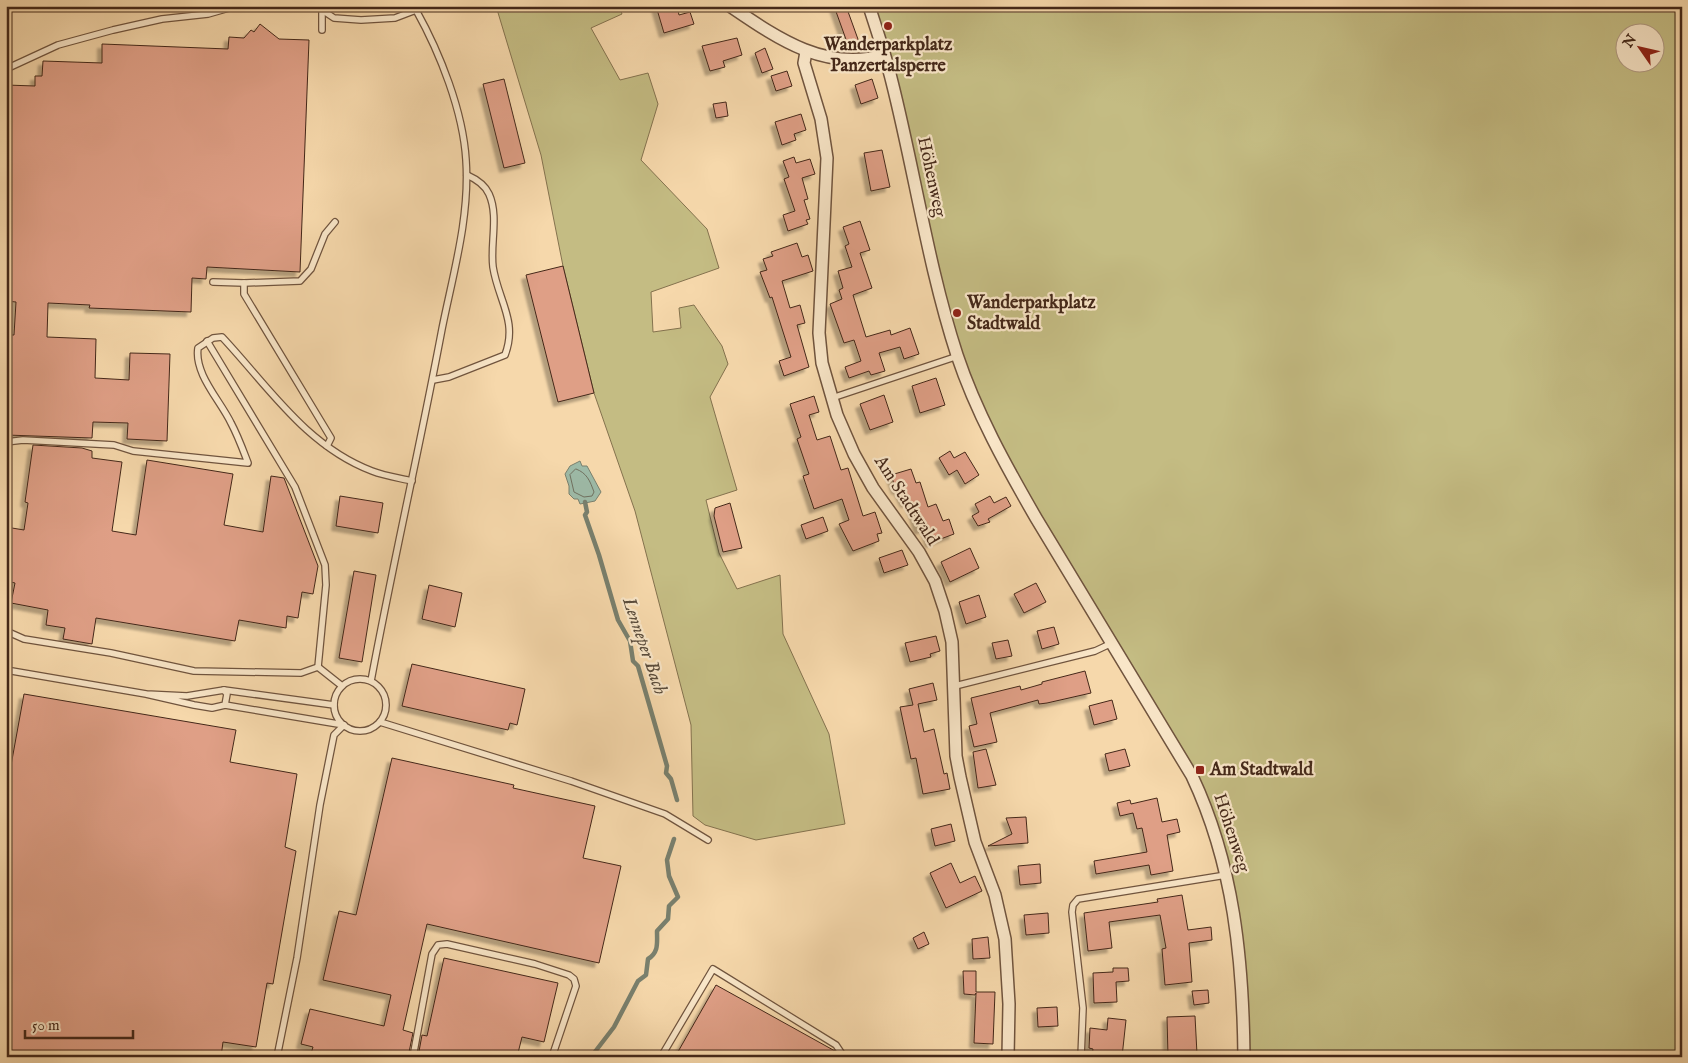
<svg xmlns="http://www.w3.org/2000/svg" width="1688" height="1063" font-family="'IM FELL English',serif">
<defs>
<filter id="shadow"><feDropShadow dx="-4.5" dy="4.5" stdDeviation="1" flood-color="#0004"/></filter>
</defs>
<rect width="100%" height="100%" fill="#f6d8ab"/>
<filter id="stains"><feTurbulence type="fractalNoise" baseFrequency=".004" numOctaves="4"/><feColorMatrix values="0 0 0 0 .2 0 0 0 0 .09 0 0 0 0 .02 0 0 0 .5 -.17"/></filter>
<radialGradient id="worn" r=".72"><stop offset=".6" stop-color="#630" stop-opacity="0"/><stop offset="1" stop-color="#630" stop-opacity=".3"/></radialGradient>
<g fill="#c4bc83" stroke="#84724e" fill-rule="evenodd">
<polygon points="496,6 619,6 622,14 591,28 620,80 648,73 658,104 641,160 707,229 719,268 651,292 653,332 681,328 679,308 694,305 722,346 728,364 710,397 737,490 706,500 719,553 737,589 780,575 783,634 829,734 845,824 756,840 705,825 693,816 691,725 635,511 594,393 563,266 541,155"/>
<path d="M869,6h813v1051h-438l-4,-108 -31,-135 -173,-296 -78,-162zM1626,32h30v30h-30z"/>
</g>
<polygon fill="#9dbaa7" stroke="#79806e" points="580,461 582,466 587,466 601,492 595,501 580,504 578,499 574,499 569,494 569,486 565,474 570,466"/>
<g fill="none" stroke-linecap="round" stroke-linejoin="round">
<path stroke="#707160" stroke-width="1" d="M576,469c11,4 14,12 18,23l-2,4 -8,1 -10,-5 -4,-17z"/>
<g stroke="#79806e" stroke-width="4.5">
<polyline points="585,502 587,512 585,515 599,555 618,620 630,641 633,661 638,666 667,766 666,773 671,779 677,800"/>
<path d="M591,1057l23,-30 24,-46 8,-6 2,-16c11,-7 9,-16 9,-28l11,-12 1,-13 9,-9 -9,-21 -2,-16 7,-21"/>
</g>
</g>
<g fill="#df9f86" stroke="#442819" filter="url(#shadow)">
<polygon points="656,6 677,6 679,15 690,12 694,24 664,33"/>
<polygon points="834,6 846,6 859,42 848,45"/>
<polygon points="260,24 279,39 309,40 300,272 207,267 206,279 192,278 191,312 89,308 90,305 48,303 47,337 96,339 95,378 129,380 130,353 170,354 167,441 127,439 128,423 93,422 92,438 6,435 6,335 14,335 16,302 6,301 6,85 35,86 35,76 42,76 43,61 102,63 102,44 228,49 229,37 244,38 251,30 254,32"/>
<polygon points="737,38 742,55 723,61 725,67 710,71 702,46"/>
<polygon points="765,48 773,69 762,73 755,53"/>
<polygon points="787,71 792,86 776,91 771,76"/>
<polygon points="504,79 525,163 504,168 483,84"/>
<polygon points="872,79 878,98 861,104 855,85"/>
<polygon points="726,102 728,116 716,118 713,104"/>
<polygon points="801,114 806,130 794,134 796,140 782,145 775,122"/>
<polygon points="882,150 890,187 871,191 864,153"/>
<polygon points="794,157 796,163 810,159 815,174 802,178 808,199 804,200 810,219 806,220 808,224 788,231 783,215 795,211 784,179 789,177 783,161"/>
<polygon points="860,221 870,250 860,253 872,288 853,295 866,337 890,330 891,335 910,328 919,354 904,359 900,347 879,353 885,371 871,375 869,371 849,378 845,367 861,361 854,340 844,343 830,304 842,299 839,290 843,288 838,271 852,267 845,246 849,244 843,227"/>
<polygon points="797,243 802,257 808,255 813,271 782,281 790,308 800,305 805,323 797,325 809,367 784,376 779,361 791,357 772,297 770,298 760,272 767,270 763,259 773,256 771,252"/>
<polygon points="563,266 594,393 558,402 526,275"/>
<polygon points="936,378 945,405 920,413 912,386"/>
<polygon points="884,395 893,422 870,430 860,404"/>
<polygon points="814,396 819,412 809,415 817,440 830,436 841,470 848,468 863,516 875,512 882,533 877,534 879,541 853,551 839,524 849,520 842,499 814,509 803,476 809,474 797,439 801,437 790,404"/>
<polygon points="33,445 82,448 92,451 92,458 122,462 112,531 136,535 147,460 233,474 224,525 263,532 271,476 284,478 318,566 313,594 302,592 298,618 287,616 286,628 239,620 235,641 96,618 92,644 63,639 65,628 46,625 48,610 11,603 15,583 6,581 6,527 24,530 28,503 25,502"/>
<polygon points="950,451 954,458 965,452 979,475 965,484 957,470 949,475 939,458"/>
<polygon points="911,469 916,483 920,482 928,507 936,504 943,521 949,519 954,534 930,543 925,528 919,530 910,502 905,503 898,489 896,490 891,475"/>
<polygon points="340,496 383,503 378,533 336,526"/>
<polygon points="990,496 994,503 1006,497 1011,506 988,519 990,522 978,526 972,516 979,512 975,504"/>
<polygon points="730,503 742,548 723,552 714,516 715,508"/>
<polygon points="823,517 828,531 806,539 801,525"/>
<polygon points="970,548 979,568 950,582 941,562"/>
<polygon points="902,550 908,565 884,573 879,558"/>
<polygon points="354,571 376,575 362,662 339,658"/>
<polygon points="1036,583 1046,602 1024,613 1014,594"/>
<polygon points="429,585 462,593 455,627 422,619"/>
<polygon points="979,595 986,617 966,624 959,602"/>
<polygon points="1054,627 1059,644 1042,649 1037,631"/>
<polygon points="936,636 940,651 930,654 931,657 910,662 905,643"/>
<polygon points="1008,640 1012,656 996,659 992,643"/>
<polygon points="412,664 525,689 517,725 510,723 508,730 402,706"/>
<polygon points="1085,671 1091,693 1047,703 1039,704 1038,700 990,713 997,742 974,747 969,726 977,724 971,698 1020,686 1021,690 1042,684 1042,682"/>
<polygon points="933,683 937,700 918,704 924,732 934,729 944,774 947,773 950,789 923,794 916,758 911,759 900,707 913,705 909,689"/>
<polygon points="24,694 236,730 230,762 297,774 285,847 296,851 273,984 267,983 256,1047 223,1042 221,1057 6,1057 8,926 6,926 6,793"/>
<polygon points="1112,700 1117,719 1094,725 1089,706"/>
<polygon points="986,749 996,785 978,788 973,752"/>
<polygon points="1125,749 1130,766 1109,771 1105,754"/>
<polygon points="392,758 514,785 513,788 595,806 583,858 621,866 599,963 427,924 403,1030 413,1033 408,1057 310,1057 313,1047 301,1044 310,1009 384,1026 391,995 323,980 339,911 356,915"/>
<polygon points="1157,798 1162,822 1177,819 1180,832 1167,835 1173,871 1151,875 1149,865 1096,874 1094,861 1147,852 1142,828 1137,829 1133,813 1120,816 1117,803 1130,800 1131,804"/>
<polygon points="1026,817 1028,843 988,846 1012,834 1006,818"/>
<polygon points="951,824 955,841 935,846 931,829"/>
<polygon points="951,863 960,883 975,876 982,891 946,908 930,873"/>
<polygon points="1040,864 1041,883 1020,885 1018,866"/>
<polygon points="1182,895 1188,930 1211,927 1212,940 1189,943 1192,982 1165,985 1162,949 1166,948 1160,915 1109,922 1112,948 1088,951 1084,913 1158,902 1157,899"/>
<polygon points="1048,913 1049,933 1026,935 1024,915"/>
<polygon points="924,932 929,944 918,949 913,938"/>
<polygon points="988,937 990,958 973,959 972,939"/>
<polygon points="444,958 558,983 544,1042 522,1037 517,1057 418,1057 422,1035 427,1036"/>
<polygon points="1113,968 1128,968 1129,981 1116,982 1117,1002 1094,1003 1093,973 1113,972"/>
<polygon points="963,971 976,971 976,992 995,992 993,1044 974,1043 976,993 975,995 964,994"/>
<polygon points="716,985 835,1051 838,1057 675,1057"/>
<polygon points="1208,990 1209,1003 1194,1005 1192,991"/>
<polygon points="1057,1007 1058,1026 1038,1027 1037,1008"/>
<polygon points="1195,1016 1197,1054 1168,1056 1167,1017"/>
<polygon points="1108,1018 1126,1020 1122,1057 1092,1057 1093,1049 1089,1048 1090,1028 1107,1030"/>
</g>
<g fill="none" stroke-linecap="round" stroke-linejoin="round">
<defs>
<g id="lane">
<path d="M316,6l18,12 27,2 34,-2 21,-8c24,43 47,101 50,150 4,57 -13,114 -24,169 -22,117 -49,234 -71,352"/>
<polyline points="322,10 322,30"/>
<polyline points="6,69 58,45 113,30 162,19 208,14 236,6"/>
<polyline points="213,282 244,283 300,281 311,269 325,234 335,222"/>
<polyline points="244,283 244,294 331,438 327,446"/>
<polyline points="207,341 295,487 325,565 326,585 318,667"/>
<path d="M433,380l16,-3 56,-22c13,-34 -7,-55 -12,-88 -3,-23 6,-51 -4,-73 -4,-9 -13,-15 -22,-19"/>
<polyline points="832,398 958,356"/>
<path d="M6,442l17,-2 91,5 19,6 115,12c-5,-13 -10,-27 -17,-40 -11,-23 -37,-49 -33,-75l15,-10 9,-1c46,49 84,109 150,134 13,5 27,7 40,10"/>
<polyline points="6,631 24,639 111,653 194,671 301,673 318,667 342,686"/>
<polyline points="6,670 146,694 194,705 212,708 225,705 227,694 224,690 187,696 146,694"/>
<circle cx="360" cy="705" r="26"/>
<polyline points="955,686 1095,651 1112,643"/>
<polyline points="224,690 334,705"/>
<polyline points="225,705 344,725"/>
<polyline points="380,722 571,781 665,814 708,840"/>
<polyline points="277,1057 297,958 320,805 334,735 344,725"/>
<polyline points="413,1057 432,954 438,945 447,944 535,964 569,975 574,979 576,986 552,1057"/>
<polyline points="661,1057 713,969 836,1045 844,1057"/>
<polyline points="1081,1057 1083,1008 1072,912 1073,905 1078,899 1226,875"/>
</g>
<g id="street">
<path d="M730,6c47,32 95,66 154,49"/>
<path d="M869,6c8,25 17,51 23,76 23,91 36,184 65,273 19,57 49,111 79,163l156,258c42,89 51,184 52,281"/>
<polyline points="806,52 804,63 821,119 827,158 819,333 822,363 837,415 854,454 873,488 919,552 935,581 945,611 952,642 956,756 960,777 975,842 995,895 1005,939 1009,1004 1008,1057"/>
</g>
</defs>
<use href="#lane" stroke="#70543e" stroke-width="8"/>
<use href="#street" stroke="#70543e" stroke-width="14"/>
<use href="#lane" stroke="#f9e6c8" stroke-width="5.5"/>
<use href="#street" stroke="#f9e6c8" stroke-width="11"/>
</g>
<g fill="#8f2418" stroke="#f9e6c8" stroke-width="2">
<circle cx="888" cy="26" r="5"/>
<circle cx="957" cy="313" r="5"/>
<rect x="1195" y="765" width="10" height="10" rx="2.5"/>
</g>
<g text-anchor="middle" dominant-baseline="central" stroke-width="4.5" stroke-linejoin="round" paint-order="stroke">
<g font-size="18" font-weight="bold" fill="#442819" stroke="#f9e6c8" text-anchor="start">
<text x="888" y="45" text-anchor="middle">Wanderparkplatz<tspan x="888" dy="21">Panzertalsperre</tspan></text>
<text x="967" y="303">Wanderparkplatz<tspan x="967" dy="21">Stadtwald</tspan></text>
<text x="1210" y="770">Am Stadtwald</text>
</g>
<g font-size="18" fill="#442819" stroke="#f9e6c8">
<text transform="translate(931 177) rotate(78)">Höhenweg</text>
<text transform="translate(906 501) rotate(57)">Am Stadtwald</text>
<text transform="translate(1231 833) rotate(72)">Höhenweg</text>
</g>
<g font-size="19" font-style="italic" fill="#5a4c3c" stroke="#f9e6c8">
<text transform="translate(644 646) rotate(71)">Lenneper Bach</text>
</g>
</g>
<rect width="1688" height="1063" fill="none" stroke="#f6d8ab" stroke-width="25"/>
<rect x="8" y="8" width="1673" height="1048" fill="none" stroke="#442819" stroke-width="2.5"/>
<rect x="12" y="12" width="1663" height="1038" fill="none" stroke="#442819"/>
<g transform="translate(1640 48) rotate(304)"><circle r="24" fill="#f9e6c8" stroke="#b19a82"/>
<path d="M0-4L9 19L0 12L-9 19Z" fill="#8f2418"/>
<text y="-8" font-size="14" font-weight="bold" text-anchor="middle" fill="#442819">N</text>
</g>
<path d="M25 1030v8h108v-8" fill="none" stroke="#442819" stroke-width="2.5"/>
<text x="32" y="1030" font-size="15" fill="#442819" stroke="#f9e6c8" stroke-width="4" paint-order="stroke">50 m</text>
<rect width="100%" height="100%" filter="url(#stains)"/>
<rect width="100%" height="100%" fill="url(#worn)"/>
</svg>
